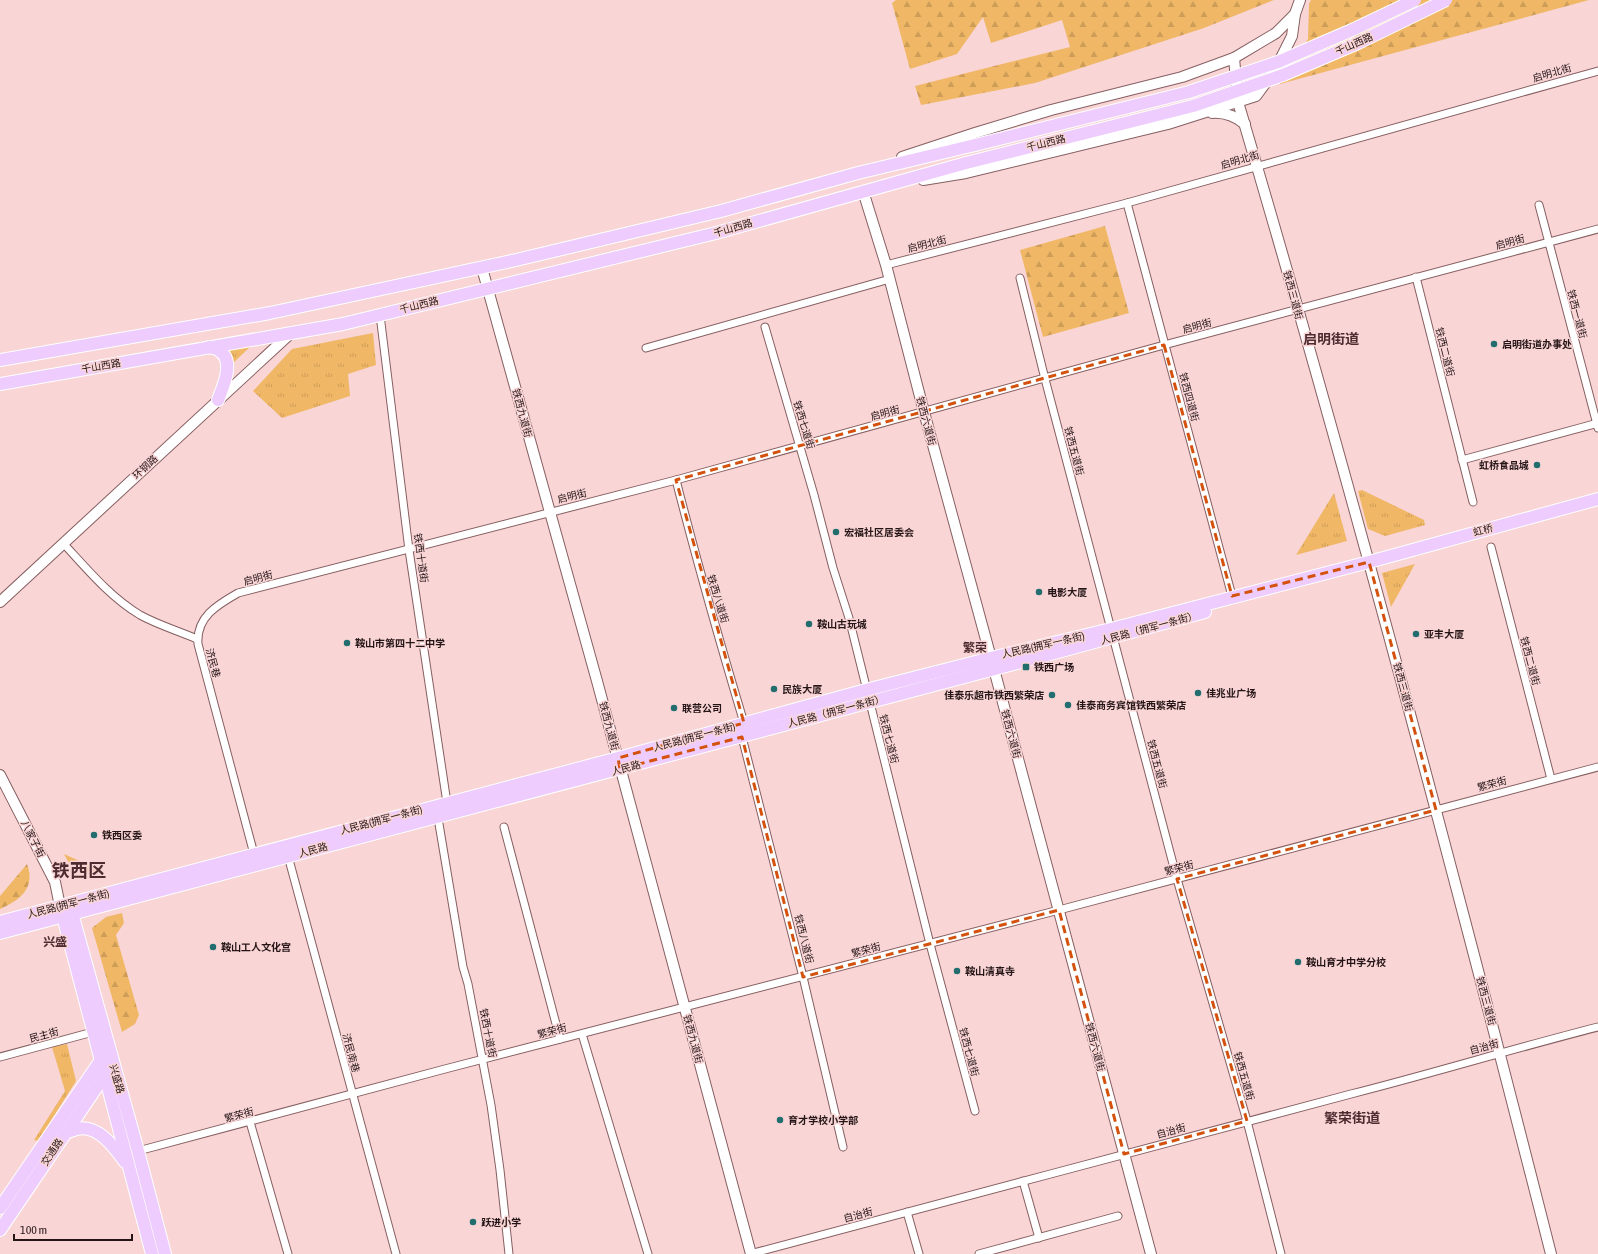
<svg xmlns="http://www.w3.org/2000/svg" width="1598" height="1254" font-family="'Asap Condensed','Noto Sans SC',sans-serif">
<defs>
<pattern id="grass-tufts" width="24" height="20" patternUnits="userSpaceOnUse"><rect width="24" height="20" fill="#f0b866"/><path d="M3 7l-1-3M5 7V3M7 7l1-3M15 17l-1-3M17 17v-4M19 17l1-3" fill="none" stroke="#ce9d58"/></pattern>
<pattern id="forest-firs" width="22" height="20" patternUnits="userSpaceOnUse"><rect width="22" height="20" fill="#f0b866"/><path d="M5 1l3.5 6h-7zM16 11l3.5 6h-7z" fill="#ce9d58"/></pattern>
</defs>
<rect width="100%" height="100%" fill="#f9d5d6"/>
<g fill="url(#grass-tufts)">
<polygon points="373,333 376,365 348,374 350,396 282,418 253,391 292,349"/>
<polygon points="253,344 251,346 232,364 225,347"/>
<polygon points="1362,490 1424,520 1425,525 1385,536 1368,529 1358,491"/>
<polygon points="1334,493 1347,541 1296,555"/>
<polygon points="1415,564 1391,607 1382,573"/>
<polygon points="67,1044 76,1081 38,1141 34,1140 65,1091 52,1047"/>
</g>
<g fill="url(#forest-firs)">
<polygon points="896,0 1274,0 1204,28 1035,83 921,105 915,86 1070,47 1062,20 991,43 983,17 957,54 910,69 892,3"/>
<polygon points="1311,0 1589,0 1280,84 1308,39 1309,4"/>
<polygon points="1105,226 1129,313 1043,337 1020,250"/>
<path d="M64,854l40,18c-23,5 -29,3 -40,-18z"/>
<path d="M27,864c9,24 -7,36 -27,45v-13z"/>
<polygon points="122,913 124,923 116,935 139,1015 135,1024 122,1032 92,928 106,917"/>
</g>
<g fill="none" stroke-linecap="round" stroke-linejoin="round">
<defs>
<g id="street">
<polyline points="1127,203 1232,596"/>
<polyline points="1539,205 1598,428"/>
<polyline points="886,265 1127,203 1598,71"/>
<polyline points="1416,277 1473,502"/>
<polyline points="1020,278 1045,379 1177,879 1247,1121 1281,1254"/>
<polyline points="380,315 409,550 447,803"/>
<polyline points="765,327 814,495 833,568 849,618 930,944 975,1111"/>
<polyline points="646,348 890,279"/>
<polyline points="1462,460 1598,423"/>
<path d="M676,480c21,82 44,163 68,243"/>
<path d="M63,543c24,26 47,54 77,72 18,10 39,16 57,24"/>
<polyline points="1491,547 1551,779"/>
<polyline points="742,737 803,977 843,1147"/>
<polyline points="438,818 463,967 468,984 491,1105 500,1170 509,1254"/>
<polyline points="504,827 560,1039"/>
<path d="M254,854l-56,-210c-2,-27 19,-39 40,-51l438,-113 488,-135 434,-116"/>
<polyline points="288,856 396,1254"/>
<polyline points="582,1034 648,1254"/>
<polyline points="0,1057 93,1032"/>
<polyline points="250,1122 288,1254"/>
<polyline points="138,1151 445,1069 1059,910 1598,767"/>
<polyline points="1023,1181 1039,1238"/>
<polyline points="907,1212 919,1254"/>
<path d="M750,1254c200,-53 401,-107 601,-160 83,-21 164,-46 247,-67"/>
<polyline points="979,1254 1118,1216"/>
</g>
<g id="secondary">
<path d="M1234,58l4,44c113,382 215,766 313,1152"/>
<path d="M1212,113c12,-1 23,3 33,11"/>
<polyline points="902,157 975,133 1051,110 1182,77 1234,58 1276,33 1295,14"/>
<polyline points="923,180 966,173 1168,124 1256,96 1275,70 1292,36 1295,14 1300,0"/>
<polyline points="863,191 886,265 924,412 991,658 1151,1254"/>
<polyline points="482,268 597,681 751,1254"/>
<polyline points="0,602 291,333"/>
<polyline points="0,775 55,882 60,906"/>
</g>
<g id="primary">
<path d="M209,347c3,1 7,1 9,3 18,9 5,37 0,50"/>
<polyline points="0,360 270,313 516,260 721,211 858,173 975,145"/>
<polyline points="0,384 343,324 716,233 966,163"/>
<polyline points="70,906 138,1151 165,1254"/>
<polyline points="61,909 152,1254"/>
<polyline points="0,922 618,758 866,690 991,658 1111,629 1369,562 1598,499"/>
<path d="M0,933c401,-108 804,-211 1205,-321"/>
<path d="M65,1133c4,-1 8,-3 12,-4 21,-5 38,19 48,33"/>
<polyline points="0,1208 101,1060"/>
<polyline points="0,1230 105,1075"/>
</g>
</defs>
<use href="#street" stroke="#865f61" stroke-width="9"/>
<use href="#secondary" stroke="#865f61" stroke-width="12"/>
<use href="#primary" stroke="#fff" stroke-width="14"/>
<use href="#street" stroke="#fff" stroke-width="7"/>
<use href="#secondary" stroke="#fff" stroke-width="10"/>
<use href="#primary" stroke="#eeccfd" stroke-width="12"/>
<defs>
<g id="primary-bridge">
<polyline points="975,145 1189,92 1278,62 1352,30 1415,0"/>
<polyline points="966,163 1193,106 1283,75 1358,43 1446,0"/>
</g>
</defs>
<use href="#primary-bridge" stroke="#fff" stroke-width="14" stroke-linecap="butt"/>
<use href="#primary-bridge" stroke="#eeccfd" stroke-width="12"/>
</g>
<path fill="none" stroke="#d4520d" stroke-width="3" stroke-dasharray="8 5" stroke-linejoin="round" d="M1164,345l68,251 137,-34 67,248 -259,69 70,242 -123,33 -65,-244 -256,67 -61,-240 -122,32 -2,-11 126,-35 -68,-243z"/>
<g fill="#226d6e" stroke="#f9d5d6" stroke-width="1.5">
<circle cx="1494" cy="344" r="4"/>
<circle cx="1537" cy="465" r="4"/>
<circle cx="836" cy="532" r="4"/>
<circle cx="1039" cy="592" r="4"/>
<circle cx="809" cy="624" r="4"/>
<circle cx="1416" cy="634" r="4"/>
<circle cx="347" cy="643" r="4"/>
<rect x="1022" y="663" width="8" height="8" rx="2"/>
<circle cx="774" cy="689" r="4"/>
<circle cx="1198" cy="693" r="4"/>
<circle cx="1052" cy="695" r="4"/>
<circle cx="1068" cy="705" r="4"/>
<circle cx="674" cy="708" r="4"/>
<circle cx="94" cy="835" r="4"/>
<circle cx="213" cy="947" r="4"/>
<circle cx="1298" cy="962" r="4"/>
<circle cx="957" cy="971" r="4"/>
<circle cx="780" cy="1120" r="4"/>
<circle cx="473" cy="1222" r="4"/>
</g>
<g text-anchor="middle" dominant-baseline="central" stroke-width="3" stroke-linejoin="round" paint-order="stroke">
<g font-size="10" fill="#251516" stroke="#f9d5d6">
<text transform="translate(1354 44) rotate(-24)">千山西路</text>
<text transform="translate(1552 73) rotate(-16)">启明北街</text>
<text transform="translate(1046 143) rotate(-14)">千山西路</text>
<text transform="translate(1240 160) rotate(-16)">启明北街</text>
<text transform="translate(733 228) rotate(-16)">千山西路</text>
<text transform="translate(1510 242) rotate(-15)">启明街</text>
<text transform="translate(927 244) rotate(-14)">启明北街</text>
<text transform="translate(1293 295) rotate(75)">铁西三道街</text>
<text transform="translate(419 305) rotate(-14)">千山西路</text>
<text transform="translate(1577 314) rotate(75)">铁西一道街</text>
<text transform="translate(1197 326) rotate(-15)">启明街</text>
<text transform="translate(1445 352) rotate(76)">铁西二道街</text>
<text transform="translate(101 366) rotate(-10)">千山西路</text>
<text transform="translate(1189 397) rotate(75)">铁西四道街</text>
<text transform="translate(522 413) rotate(75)">铁西九道街</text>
<text transform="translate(885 413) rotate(-15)">启明街</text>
<text transform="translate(926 421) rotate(75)">铁西六道街</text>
<text transform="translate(804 425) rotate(73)">铁西七道街</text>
<text transform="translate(1074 451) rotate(75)">铁西五道街</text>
<text transform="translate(145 467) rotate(-43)">环钢路</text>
<text transform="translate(572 496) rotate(-14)">启明街</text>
<text transform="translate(1483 530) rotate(-15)">虹桥</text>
<text transform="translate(421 558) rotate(82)">铁西十道街</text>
<text transform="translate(258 578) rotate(-15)">启明街</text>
<text transform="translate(718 599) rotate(73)">铁西八道街</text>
<text transform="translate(1149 628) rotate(-15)">人民路（拥军一条街）</text>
<text transform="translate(1043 645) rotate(-13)">人民路(拥军一条街)</text>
<text transform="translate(1530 661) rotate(75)">铁西二道街</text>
<text transform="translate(213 663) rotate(75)">济民巷</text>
<text transform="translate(1403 687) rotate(75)">铁西三道街</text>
<text transform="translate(836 711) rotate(-15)">人民路（拥军一条街）</text>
<text transform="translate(609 726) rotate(75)">铁西九道街</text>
<text transform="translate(1011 734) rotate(75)">铁西六道街</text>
<text transform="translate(694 737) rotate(-15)">人民路(拥军一条街)</text>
<text transform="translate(889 739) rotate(76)">铁西七道街</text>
<text transform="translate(1157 764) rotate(75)">铁西五道街</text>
<text transform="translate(626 768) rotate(-15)">人民路</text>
<text transform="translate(1492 784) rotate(-15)">繁荣街</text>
<text transform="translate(381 820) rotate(-15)">人民路(拥军一条街)</text>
<text transform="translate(33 839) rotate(63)">八家子街</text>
<text transform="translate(313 850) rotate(-15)">人民路</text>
<text transform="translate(1179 868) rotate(-15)">繁荣街</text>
<text transform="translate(68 904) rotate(-15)">人民路(拥军一条街)</text>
<text transform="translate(804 939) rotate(76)">铁西八道街</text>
<text transform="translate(866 950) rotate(-15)">繁荣街</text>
<text transform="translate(1486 1001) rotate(75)">铁西三道街</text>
<text transform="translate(552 1031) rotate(-15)">繁荣街</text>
<text transform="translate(488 1033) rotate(79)">铁西十道街</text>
<text transform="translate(44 1035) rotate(-15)">民主街</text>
<text transform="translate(693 1039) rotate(75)">铁西九道街</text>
<text transform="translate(1095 1047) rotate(75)">铁西六道街</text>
<text transform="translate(1484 1047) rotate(-15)">自治街</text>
<text transform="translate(969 1052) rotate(75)">铁西七道街</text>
<text transform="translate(351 1053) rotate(75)">济民南巷</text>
<text transform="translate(1244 1076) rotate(74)">铁西五道街</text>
<text transform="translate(117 1079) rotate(74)">兴盛路</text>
<text transform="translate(239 1115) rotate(-15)">繁荣街</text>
<text transform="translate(1171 1131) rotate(-15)">自治街</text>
<text transform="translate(52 1152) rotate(-56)">交通路</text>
<text transform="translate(858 1215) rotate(-15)">自治街</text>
</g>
<g font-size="10" font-weight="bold" fill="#251516" stroke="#f9d5d6" text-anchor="start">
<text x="1502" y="344">启明街道办事处</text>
<text x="1529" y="465" text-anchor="end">虹桥食品城</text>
<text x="844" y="532">宏福社区居委会</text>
<text x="1047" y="592">电影大厦</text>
<text x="817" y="624">鞍山古玩城</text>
<text x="1424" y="634">亚丰大厦</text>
<text x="355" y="643">鞍山市第四十二中学</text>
<text x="1034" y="667">铁西广场</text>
<text x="782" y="689">民族大厦</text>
<text x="1206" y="693">佳兆业广场</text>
<text x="1044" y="695" text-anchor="end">佳泰乐超市铁西繁荣店</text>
<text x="1076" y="705">佳泰商务宾馆铁西繁荣店</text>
<text x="682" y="708">联营公司</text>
<text x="102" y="835">铁西区委</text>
<text x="221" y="947">鞍山工人文化宫</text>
<text x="1306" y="962">鞍山育才中学分校</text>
<text x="965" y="971">鞍山清真寺</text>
<text x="788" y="1120">育才学校小学部</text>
<text x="481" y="1222">跃进小学</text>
</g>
<g font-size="12" font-weight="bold" fill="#4d2b2e" stroke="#f9d5d6">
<text x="975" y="648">繁荣</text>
<text x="55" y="942">兴盛</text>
</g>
<g font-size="14" font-weight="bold" fill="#4d2b2e" stroke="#f9d5d6">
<text x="1331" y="339">启明街道</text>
<text x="1352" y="1118">繁荣街道</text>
</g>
<g font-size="18" font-weight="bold" fill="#4d2b2e" stroke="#f9d5d6">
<text x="79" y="870">铁西区</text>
</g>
</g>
<path d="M14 1234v6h118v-6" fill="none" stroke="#251516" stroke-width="2"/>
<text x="20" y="1234" font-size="12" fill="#251516" stroke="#f9d5d6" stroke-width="3" paint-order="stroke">100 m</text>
</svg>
